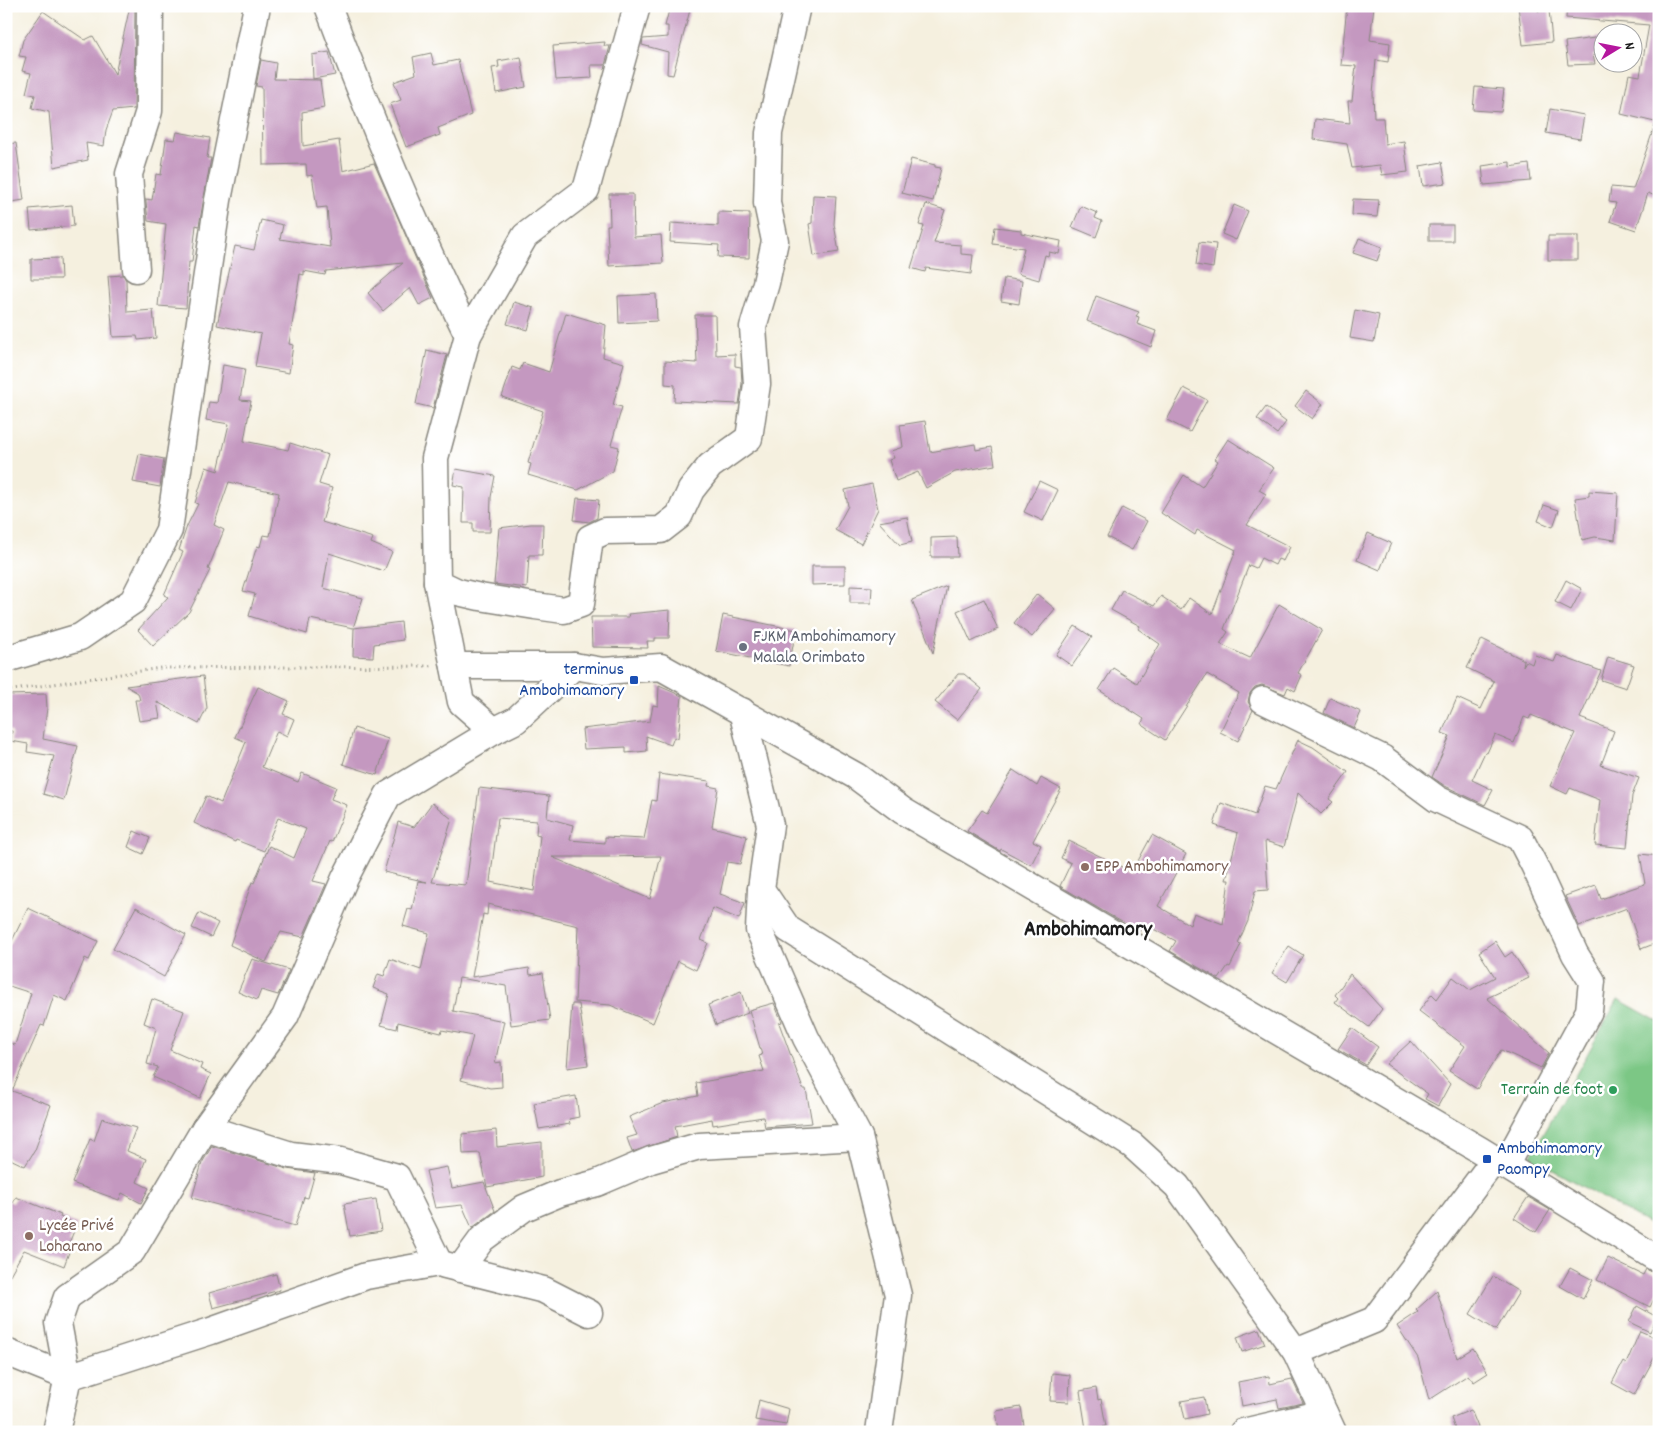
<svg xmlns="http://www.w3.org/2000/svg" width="1665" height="1438" font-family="Dekko,sans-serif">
<rect width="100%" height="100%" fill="#fff"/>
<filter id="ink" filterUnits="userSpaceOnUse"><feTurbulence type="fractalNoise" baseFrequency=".02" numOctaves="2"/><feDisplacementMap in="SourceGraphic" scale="10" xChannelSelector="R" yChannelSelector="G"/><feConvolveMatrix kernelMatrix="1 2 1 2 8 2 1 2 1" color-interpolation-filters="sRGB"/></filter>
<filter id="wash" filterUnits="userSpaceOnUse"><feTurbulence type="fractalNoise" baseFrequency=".0096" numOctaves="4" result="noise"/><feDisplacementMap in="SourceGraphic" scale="20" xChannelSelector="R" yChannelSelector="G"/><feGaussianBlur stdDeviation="1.12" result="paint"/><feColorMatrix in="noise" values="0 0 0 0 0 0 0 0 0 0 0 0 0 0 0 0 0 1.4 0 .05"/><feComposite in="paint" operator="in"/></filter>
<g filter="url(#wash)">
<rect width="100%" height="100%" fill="#f5f0df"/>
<polygon fill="#7bc785" stroke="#4c7250" points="1618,999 1659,1022 1659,1230 1530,1157"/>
<g id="blocks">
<g fill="#c498c0" fill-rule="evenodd">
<polygon points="130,6 135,6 134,109 113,111 106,130 104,146 86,143 88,160 54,167 49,112 32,108 35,95 26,93 31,73 22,71 26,57 19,56 23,40 43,11 85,40 93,36 115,74"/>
<polygon points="670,6 691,6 673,75 667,74 668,52 642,45 643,39 668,37 668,26 665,26"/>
<polygon points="1347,6 1374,6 1370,40 1390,43 1388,62 1376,60 1373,93 1374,118 1383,118 1385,144 1404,141 1408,172 1382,175 1380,165 1352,168 1347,144 1313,139 1315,119 1350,123 1348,101 1352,101 1356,66 1341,65"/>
<polygon points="1518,6 1537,6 1538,11 1549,10 1552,42 1523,45"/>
<polygon points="1567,6 1659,6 1659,123 1621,114 1629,74 1640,76 1649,25 1566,18"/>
<polygon points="1602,37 1602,54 1593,55 1595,64 1568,65 1565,42"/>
<polygon points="605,42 604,46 610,46 605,65 591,65 592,78 556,80 553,46"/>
<polygon points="329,52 335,75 313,79 312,55"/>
<polygon points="431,53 434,65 458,60 471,115 438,128 440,135 406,147 390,104 401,100 394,82 416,74 413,57"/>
<polygon points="521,57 526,87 496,93 492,68 499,67 498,61"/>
<polygon points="261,60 276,63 274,79 320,80 324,108 302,112 303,146 339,140 343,171 374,163 433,298 419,305 410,288 383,311 368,293 403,263 326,271 325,275 304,271 304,275 300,274 289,344 293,345 289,373 255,367 261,334 217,325 235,246 254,250 261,220 283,225 280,239 330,247 327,207 317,208 312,175 307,176 306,164 263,165 262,87 256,86"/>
<polygon points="1475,87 1504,89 1501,112 1473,110"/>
<polygon points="1550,109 1584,115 1580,139 1546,133"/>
<polygon points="1656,122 1659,123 1659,185 1655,196 1648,193 1636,230 1610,221 1616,203 1609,202 1611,187 1633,189"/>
<polygon points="177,132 210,138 207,158 211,158 199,226 196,225 192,262 189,262 186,308 158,306 166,224 148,221 146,202 146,199 152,200 156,174 161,175 166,139 175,140"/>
<polygon points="16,143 24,200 6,203 6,144"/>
<polygon points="911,159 935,165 935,167 941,168 933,201 902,193"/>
<polygon points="1442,162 1446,183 1423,186 1420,166"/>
<polygon points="1510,162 1510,167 1529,164 1531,181 1484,185 1482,166"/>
<polygon points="609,194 633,194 634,237 661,235 663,263 609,266 607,225 610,225"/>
<polygon points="813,195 836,196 834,224 839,252 814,256 809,224 812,223"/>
<polygon points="1353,199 1379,200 1377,217 1352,215"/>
<polygon points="926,204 945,210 934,243 961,245 961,254 973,255 971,274 926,268 925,272 911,268 924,226 919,225"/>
<polygon points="72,205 74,226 31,230 29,209"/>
<polygon points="1234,205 1248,211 1236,240 1222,234"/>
<polygon points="1081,206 1097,213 1095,218 1102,221 1096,237 1072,227"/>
<polygon points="718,212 750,213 749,258 718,257 719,245 670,242 671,223 718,226"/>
<rect x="1429" y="225" width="24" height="16"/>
<polygon points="995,227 1021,230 1021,233 1061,241 1059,254 1049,252 1048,256 1045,255 1039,280 1018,274 1024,248 993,244"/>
<rect x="1548" y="236" width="30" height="24"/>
<polygon points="1359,238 1382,247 1377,261 1353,253"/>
<polygon points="1199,242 1216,244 1213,268 1196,265"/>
<polygon points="60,258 61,279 31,279 31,259"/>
<polygon points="123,275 126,280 127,312 153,310 156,338 138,340 137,336 113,337 108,276"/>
<polygon points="1004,278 1022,281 1019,304 1001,301"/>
<polygon points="656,294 657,321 619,323 618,296"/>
<polygon points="1096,296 1139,312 1136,316 1139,317 1137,324 1156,331 1151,347 1087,321"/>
<polygon points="514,302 534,308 528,330 507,324"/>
<polygon points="1355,310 1379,315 1374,342 1350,338"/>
<polygon points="566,313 606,325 603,357 624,363 613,405 622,407 611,445 619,447 613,471 578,490 528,475 531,464 528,463 543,411 502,397 512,367 520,370 523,363 549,372"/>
<polygon points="695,315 715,315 716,355 735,354 735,366 741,367 742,383 739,404 674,401 675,385 665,384 665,361 697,363"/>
<polygon points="427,350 447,355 433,408 416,404"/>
<polygon points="223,365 245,369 240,400 251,401 244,441 288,450 290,443 328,455 319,484 332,488 322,522 373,538 371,543 392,552 384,571 329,553 323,588 363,598 353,628 310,619 307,634 249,616 255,594 243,591 257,546 260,547 263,535 270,536 279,493 229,482 214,525 224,530 208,569 210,570 189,612 153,646 138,630 168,597 164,595 183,552 179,550 187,526 198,504 195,503 206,467 218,471 229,424 206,420 209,402 217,403"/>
<polygon points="1184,388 1207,400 1190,432 1167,420"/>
<polygon points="1306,391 1323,404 1312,419 1295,406"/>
<polygon points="1266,407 1286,422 1277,434 1257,419"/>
<polygon points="925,421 930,452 975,444 976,450 992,447 995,465 955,472 926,488 918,472 896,481 889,460 894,458 891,451 903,447 900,425"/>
<polygon points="1228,439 1274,468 1259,490 1266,494 1247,525 1290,547 1283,561 1278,559 1275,565 1261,558 1256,568 1249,565 1224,629 1228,632 1220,644 1250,658 1279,604 1322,630 1298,673 1302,675 1295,691 1288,687 1285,694 1262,685 1255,687 1250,693 1248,702 1253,710 1238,741 1220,732 1239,693 1207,674 1165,740 1141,724 1144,719 1099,690 1113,668 1137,683 1160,644 1138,629 1140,626 1111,610 1122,590 1154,606 1161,596 1181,610 1189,598 1212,614 1236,550 1197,530 1195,535 1161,513 1184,475 1202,487 1218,461 1215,459"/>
<polygon points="139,454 164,459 160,487 133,482"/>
<polygon points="456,469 495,476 491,497 490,532 473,532 473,523 463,523 464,487 453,485"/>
<polygon points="1039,481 1058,490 1043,521 1024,512"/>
<polygon points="872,484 878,509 861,544 835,530 848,506 845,490"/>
<polygon points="1589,491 1618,493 1615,540 1595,537 1582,540 1575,498 1589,496"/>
<polygon points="577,498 599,500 597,518 589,522 574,520"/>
<polygon points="1544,505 1559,510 1553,527 1538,521"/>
<polygon points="1122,508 1147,521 1132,550 1107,537"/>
<polygon points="907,517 912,542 900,545 879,522"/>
<polygon points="531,524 543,524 542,555 529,555 527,588 494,584 499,528"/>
<polygon points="1368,533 1391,543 1380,570 1357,560"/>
<polygon points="957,537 958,557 931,557 931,538"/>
<polygon points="812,566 845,566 845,584 812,585"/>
<polygon points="1566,580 1582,589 1571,610 1555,602"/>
<polygon points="850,586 872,587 871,603 850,603"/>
<polygon points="947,586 933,653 912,600"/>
<polygon points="1037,594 1055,609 1032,637 1014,623"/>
<polygon points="984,599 998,629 971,642 957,611"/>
<polygon points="670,610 669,638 655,638 655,641 647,641 648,648 592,647 591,617 629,617 628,614"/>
<polygon points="723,615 796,630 789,666 716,651"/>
<polygon points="401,622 403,640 374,644 373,657 353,656 354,628"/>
<polygon points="1075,626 1092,637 1072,666 1056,655"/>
<polygon points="1482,639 1524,660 1523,666 1526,661 1532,664 1535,655 1554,662 1557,655 1601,671 1580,718 1614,731 1601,765 1639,778 1632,796 1627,848 1595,845 1600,800 1570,788 1567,794 1550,786 1575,733 1531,715 1529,719 1524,717 1514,743 1495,735 1487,753 1485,752 1472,780 1493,790 1485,805 1445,786 1432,777 1450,736 1442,733 1457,698 1481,709 1494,681 1467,668"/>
<polygon points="1608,657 1634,665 1626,688 1601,680"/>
<polygon points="958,674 964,674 982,689 957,720 935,702"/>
<polygon points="203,676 207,708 199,724 157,702 160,718 139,721 135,700 140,700 138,693 126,686"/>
<polygon points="659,686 682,696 678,739 674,737 671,745 646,736 647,751 626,753 626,747 584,749 582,729 650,721 653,705 658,706"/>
<polygon points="258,687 289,701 283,714 294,719 287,736 277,731 262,767 298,782 302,773 336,787 331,799 347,805 332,842 330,841 313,881 326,884 303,937 281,932 266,962 230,945 252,882 254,883 269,846 294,858 306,829 278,818 264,851 236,840 235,842 194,823 206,796 221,803 246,742 235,737"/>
<polygon points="46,694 47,708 43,739 78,746 64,800 43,794 54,756 27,752 28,744 11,741 12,731 6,730 6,695"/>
<polygon points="1330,698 1361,712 1354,728 1324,713"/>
<polygon points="354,728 388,739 377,775 343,764"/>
<polygon points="1298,740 1313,747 1348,772 1329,799 1333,802 1321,814 1298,793 1284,847 1265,841 1268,890 1255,891 1248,921 1238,943 1241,944 1230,967 1228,966 1219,979 1170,951 1176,941 1144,924 1139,932 1060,886 1071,863 1061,858 1069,841 1132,872 1152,835 1186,854 1158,906 1190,925 1194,913 1223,924 1229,880 1226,880 1238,833 1214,825 1221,803 1255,815 1265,786 1276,789"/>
<polygon points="1013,770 1037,786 1041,778 1061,789 1033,841 1041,845 1031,865 1001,849 1000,851 967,831 982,810 987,813"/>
<path d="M659,774l50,7 -1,5 10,2 -6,39 35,9 -7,28 -13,-2 -7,32 25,9 -6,16 -26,-11 -12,32 7,3 -12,27 -18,-9 -25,62 -43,-18 -35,-3 3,-76 -90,-22 -1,11 -4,-1 -11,63 57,-9 1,7 13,-2 7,47 -39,5 -5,-39 -47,-8 -6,33 51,10 -9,42 6,-1 1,25 -12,1 -29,-8 12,-44 -31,-6 -1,3 -43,-11 -1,7 -16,-4 8,-31 -16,-6 5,-14 6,2 6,-17 31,11 8,-37 -26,-7 5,-17 4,1 6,-29 9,1 -43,-10 14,-50 16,5 18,-24 20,16 -20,63 34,3 13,-97 70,8 -2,22 26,7 -3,15 35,3v-6l39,2 8,-39 4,1zM498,818l39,3 -1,14 4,1 -6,55 -44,-9zM661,856l-11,43 -98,-42h52z"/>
<polygon points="134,831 150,838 143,854 128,847"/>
<polygon points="1640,854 1659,856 1659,912 1654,913 1659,927 1659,942 1641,949 1627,908 1579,926 1565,896 1596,885 1601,899 1645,884"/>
<polygon points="136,907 186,935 164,977 113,949"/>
<polygon points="28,908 98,941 89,960 85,958 67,1001 54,995 44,1026 41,1025 12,1091 51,1105 35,1150 25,1166 6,1157 6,1041 15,1045 31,993 6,985 6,944 10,945"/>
<polygon points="199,913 218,923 211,937 192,928"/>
<polygon points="1495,941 1505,957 1512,952 1529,978 1487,998 1549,1053 1541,1068 1501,1050 1477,1089 1449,1071 1465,1046 1419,1011 1432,994 1437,999 1453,977 1470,990 1495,977 1479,952"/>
<polygon points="1289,946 1303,955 1287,982 1272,973"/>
<polygon points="252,959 289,970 278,995 261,990 257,1000 238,992"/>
<polygon points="1350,974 1382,1009 1369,1027 1335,1002 1338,998 1335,995"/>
<polygon points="741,992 748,1013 716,1025 708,1005"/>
<polygon points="152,999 184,1011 170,1050 202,1064 200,1069 211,1074 200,1098 153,1077 158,1067 147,1064 156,1028 144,1023"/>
<polygon points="774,1003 782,1022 779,1023 803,1089 806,1089 812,1123 765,1127 763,1117 713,1125 712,1119 675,1126 677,1137 632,1152 627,1138 637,1135 629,1117 663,1103 698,1096 696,1083 764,1071 759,1056 762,1055 749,1010"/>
<polygon points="572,1004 579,1004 588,1065 567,1068"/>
<polygon points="1352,1028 1378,1047 1366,1065 1338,1049"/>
<polygon points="1411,1041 1450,1084 1438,1106 1425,1099 1428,1094 1386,1064"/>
<polygon points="576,1096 579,1117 569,1119 570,1124 539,1129 534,1103"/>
<polygon points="102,1118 136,1128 127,1151 146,1159 137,1182 149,1188 141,1203 122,1193 119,1200 72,1183 90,1139 94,1141"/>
<polygon points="496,1130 497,1147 542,1142 542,1177 487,1187 480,1153 463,1154 462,1134"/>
<polygon points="212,1146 287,1169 315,1173 308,1198 304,1197 295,1226 192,1198 202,1163"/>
<polygon points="447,1167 452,1188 484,1182 495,1211 472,1228 462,1205 435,1208 426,1171"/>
<polygon points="16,1197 61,1215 60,1217 77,1224 69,1243 72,1244 64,1266 24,1250 6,1282 6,1200 13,1203"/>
<polygon points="1528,1197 1550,1210 1536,1232 1514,1218"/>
<polygon points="376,1199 381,1231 350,1236 344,1204"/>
<polygon points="1608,1258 1643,1275 1646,1269 1659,1275 1659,1289 1650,1307 1597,1280"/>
<polygon points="1570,1268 1593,1280 1583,1299 1560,1286"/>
<polygon points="276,1274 280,1290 213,1308 209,1293"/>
<polygon points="1493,1276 1519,1292 1496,1330 1470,1314"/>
<polygon points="1437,1291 1457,1358 1473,1348 1488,1373 1474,1382 1468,1375 1429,1400 1418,1358 1397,1326 1418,1312 1416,1310"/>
<polygon points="1637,1306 1657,1317 1650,1332 1629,1322"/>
<polygon points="1259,1329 1265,1344 1242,1352 1237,1337"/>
<polygon points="1640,1331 1659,1339 1659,1349 1634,1395 1612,1383 1623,1362 1626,1364"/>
<polygon points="1052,1373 1070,1375 1069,1402 1050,1401"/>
<polygon points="1269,1376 1270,1384 1292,1379 1303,1403 1279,1408 1277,1399 1242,1406 1238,1382"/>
<polygon points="1096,1388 1098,1400 1101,1399 1106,1426 1086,1429 1080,1391"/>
<polygon points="1204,1397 1207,1414 1185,1419 1181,1401"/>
<polygon points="759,1400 789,1409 786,1425 755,1420"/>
<polygon points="1021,1407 1025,1432 999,1432 996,1411"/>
<polygon points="1471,1410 1480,1432 1456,1432 1451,1418"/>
</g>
</g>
</g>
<g filter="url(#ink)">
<use href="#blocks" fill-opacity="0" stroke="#88867e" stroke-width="1"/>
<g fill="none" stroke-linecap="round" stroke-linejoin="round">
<defs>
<g id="minor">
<path d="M328,6c42,112 87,222 140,329l-33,123 2,124 24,120 33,29 22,-11 58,-54 29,5 58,-4 195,109 47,35 577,339 179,110"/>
<polyline points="136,269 129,174 149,111 150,6"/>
<polyline points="468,335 525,236 586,190 637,6"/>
<polyline points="437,582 458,592 480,597 535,606 564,610 581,604 590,538 605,531 661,530 679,516 691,490 710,466 749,438 757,384 753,327 766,283 775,241 767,203 769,133 797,6"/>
<polyline points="6,659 80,637 133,601 169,530 218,200 257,6"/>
<polyline points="454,666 574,666"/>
<polyline points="1263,700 1382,758 1437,799 1520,838 1534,865 1575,954 1592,981 1589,1011 1505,1166"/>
<polyline points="742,711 770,825 761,889 788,929 1132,1145 1177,1186 1296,1352 1333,1432"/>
<polyline points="761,889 759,930 806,1038 859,1137 898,1295 879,1432"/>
<polyline points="445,1265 544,1290 589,1313"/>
<polyline points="460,1269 482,1239 524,1208 560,1193 597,1183 651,1160 699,1146 859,1137"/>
<polyline points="6,1352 68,1377 211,1331 366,1276 439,1263 397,1177 341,1161 291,1155 205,1128"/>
<polyline points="1296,1352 1374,1320 1495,1159"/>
<polyline points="56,1432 68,1377 58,1323 67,1297 132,1251 205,1128 285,1017 345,878 388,795 494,731"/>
<polyline points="1243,1432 1324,1413"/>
</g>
</defs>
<use href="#minor" stroke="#88867e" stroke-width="29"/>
<polyline stroke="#88867e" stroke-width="3" stroke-dasharray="1 4" stroke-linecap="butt" points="6,691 161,668 431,666"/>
<use href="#minor" stroke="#fff" stroke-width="26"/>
</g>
</g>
<circle fill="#6b7280" stroke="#fff" stroke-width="2" cx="743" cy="647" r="5"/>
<g fill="#1a4fb4" stroke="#fff" stroke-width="2">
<rect x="629" y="675" width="10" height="10" rx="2.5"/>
<rect x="1482" y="1154" width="10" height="10" rx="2.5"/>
</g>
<g fill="#8d6e63" stroke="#fff" stroke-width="2">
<circle cx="1085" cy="867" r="5"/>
<circle cx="29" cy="1236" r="5"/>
</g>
<circle fill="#2e9e5b" stroke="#fff" stroke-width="2" cx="1613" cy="1090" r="5"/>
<g text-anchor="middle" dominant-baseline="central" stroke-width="5" stroke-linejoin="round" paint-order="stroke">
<g font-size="18" fill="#5b616d" stroke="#fff" text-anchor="start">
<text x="753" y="637">FJKM Ambohimamory<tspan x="753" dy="21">Malala Orimbato</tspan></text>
</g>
<g font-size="18" fill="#164399" stroke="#fff" text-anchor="end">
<text x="624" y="670">terminus<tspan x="624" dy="21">Ambohimamory</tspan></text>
<text x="1497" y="1149" text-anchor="start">Ambohimamory<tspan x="1497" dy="21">Paompy</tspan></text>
</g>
<g font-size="18" fill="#785e54" stroke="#fff" text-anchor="start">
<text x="1095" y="867">EPP Ambohimamory</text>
<text x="39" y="1226">Lycée Privé<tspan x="39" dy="21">Loharano</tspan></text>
</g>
<g font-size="18" fill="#27864d" stroke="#fff" text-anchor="end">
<text x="1603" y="1090">Terrain de foot</text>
</g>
<g font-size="22" font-weight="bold" fill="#1c1c1c" stroke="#fff">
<text x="1088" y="930">Ambohimamory</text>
</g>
</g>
<rect width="1665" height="1438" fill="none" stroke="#fff" stroke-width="25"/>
<g transform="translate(1618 48) rotate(80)"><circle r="24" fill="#ffffff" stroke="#a4a4a4"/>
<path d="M0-4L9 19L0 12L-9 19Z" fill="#b5179e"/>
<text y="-8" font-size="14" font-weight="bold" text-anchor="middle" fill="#1c1c1c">N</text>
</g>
</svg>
